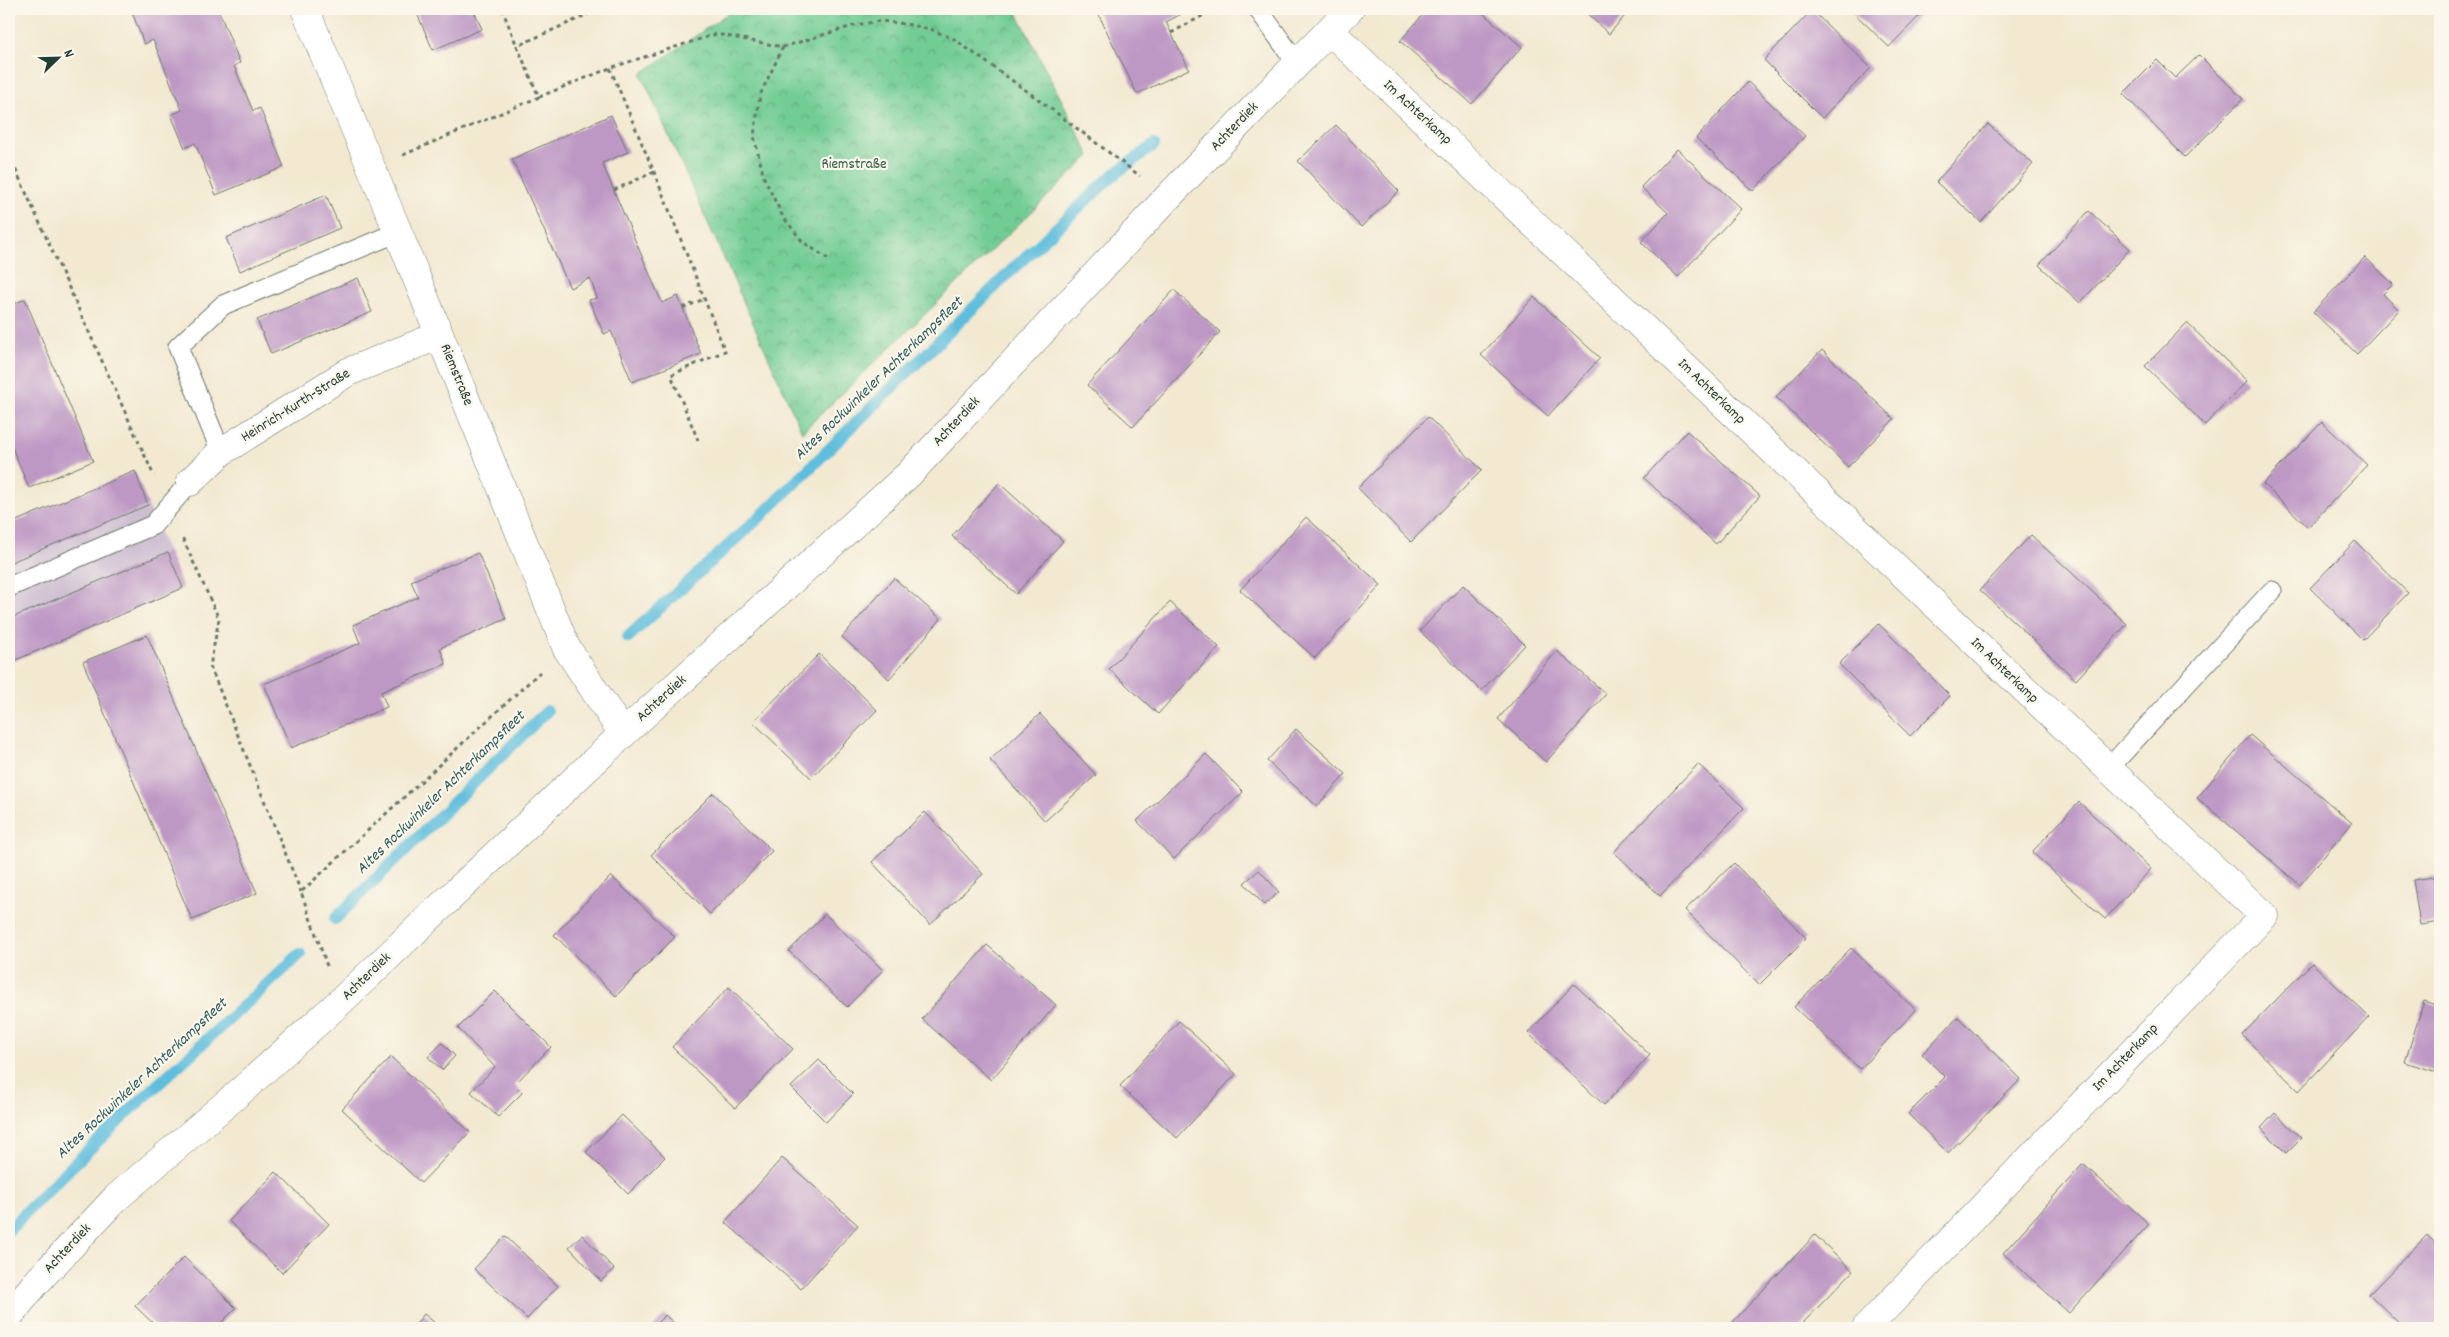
<svg xmlns="http://www.w3.org/2000/svg" width="2449" height="1337" font-family="Dekko,sans-serif">
<defs>
<pattern id="park-crowns" width="20" height="18" patternUnits="userSpaceOnUse" patternTransform="scale(1.25)"><rect width="20" height="18" fill="#72cd94"/><path d="M2 6a3 3 0 1 1 6 0M12 15a3 3 0 1 1 6 0" fill="none" stroke="#5da87a"/></pattern>
</defs>
<rect width="100%" height="100%" fill="#fbf7ec"/>
<filter id="ink" filterUnits="userSpaceOnUse"><feTurbulence type="fractalNoise" baseFrequency=".02" numOctaves="2"/><feDisplacementMap in="SourceGraphic" scale="10" xChannelSelector="R" yChannelSelector="G"/><feConvolveMatrix kernelMatrix="1 2 1 2 8 2 1 2 1" color-interpolation-filters="sRGB"/></filter>
<filter id="wash" filterUnits="userSpaceOnUse"><feTurbulence type="fractalNoise" baseFrequency=".0096" numOctaves="4" result="noise"/><feDisplacementMap in="SourceGraphic" scale="20" xChannelSelector="R" yChannelSelector="G"/><feGaussianBlur stdDeviation="1.12" result="paint"/><feColorMatrix in="noise" values="0 0 0 0 0 0 0 0 0 0 0 0 0 0 0 0 0 1.4 0 .05"/><feComposite in="paint" operator="in"/></filter>
<g filter="url(#wash)">
<rect width="100%" height="100%" fill="#f3e9d1"/>
<polygon fill="#cebed2" points="134,472 183,588 9,663 9,524"/>
<polygon fill="url(#park-crowns)" stroke="#488564" points="734,9 1015,9 1090,156 802,432 641,74"/>
<g fill="none" stroke-linecap="round" stroke-linejoin="round">
<g stroke="#5fbedd" stroke-width="12">
<polyline points="628,637 763,514 1015,267 1112,176 1154,145"/>
<polyline points="335,919 547,711"/>
<path d="M9,1230c92,-97 193,-185 291,-276"/>
</g>
</g>
<g id="blocks">
<g fill="#be98c5">
<polygon points="140,9 218,9 240,63 234,66 253,111 260,108 284,167 216,195 195,143 185,148 171,115 182,110 153,40 144,44 132,12"/>
<polygon points="415,9 473,9 482,29 433,50"/>
<polygon points="1096,9 1183,9 1185,12 1166,22 1189,69 1137,94"/>
<polygon points="1428,9 1478,9 1522,47 1472,104 1400,41"/>
<polygon points="1582,9 1631,9 1609,34"/>
<polygon points="1850,9 1926,9 1889,47"/>
<polygon points="1812,10 1871,68 1822,118 1764,60"/>
<polygon points="2199,55 2243,99 2185,157 2123,94 2157,60 2175,78"/>
<polygon points="1748,82 1805,136 1753,191 1696,138"/>
<polygon points="611,115 628,152 602,163 662,303 678,296 701,354 632,382 611,331 604,334 589,300 597,298 590,278 570,288 512,159"/>
<polygon points="1988,124 2033,164 1981,222 1936,182"/>
<polygon points="1336,125 1399,191 1361,227 1298,161"/>
<polygon points="1677,149 1741,209 1678,277 1641,242 1668,213 1641,187"/>
<polygon points="326,195 340,228 240,271 226,238"/>
<polygon points="2089,211 2130,249 2080,303 2039,265"/>
<polygon points="2365,257 2393,284 2383,294 2399,310 2357,354 2313,312"/>
<polygon points="358,278 372,312 271,354 257,320"/>
<polygon points="1174,290 1220,332 1133,427 1087,385"/>
<polygon points="1534,297 1600,358 1548,416 1481,355"/>
<polygon points="25,299 93,461 29,488 9,440 9,306"/>
<polygon points="2187,323 2247,381 2205,425 2145,366"/>
<polygon points="1822,350 1894,419 1848,467 1776,397"/>
<polygon points="1428,417 1482,470 1411,542 1358,488"/>
<polygon points="2322,422 2367,465 2308,527 2263,484"/>
<polygon points="1687,431 1760,496 1716,544 1644,478"/>
<polygon points="135,471 148,505 9,563 9,524"/>
<polygon points="999,483 1063,541 1016,594 952,536"/>
<polygon points="1306,517 1381,585 1315,658 1240,590"/>
<polygon points="2031,535 2127,624 2076,680 1980,590"/>
<polygon points="2355,541 2408,593 2363,640 2310,588"/>
<polygon points="168,552 183,588 9,663 9,619"/>
<polygon points="478,553 506,619 440,648 446,664 381,692 387,707 291,748 264,684 360,643 353,625 418,597 411,581"/>
<polygon points="894,578 941,619 889,679 842,637"/>
<polygon points="1463,585 1525,645 1481,691 1420,631"/>
<polygon points="1170,602 1219,647 1158,714 1109,669"/>
<polygon points="1879,624 1950,696 1910,736 1839,664"/>
<polygon points="147,635 257,893 192,920 83,662"/>
<polygon points="1557,651 1606,694 1546,762 1498,719"/>
<polygon points="819,654 877,710 811,778 753,722"/>
<polygon points="1040,714 1096,775 1045,821 990,760"/>
<polygon points="1296,729 1346,774 1317,806 1267,761"/>
<polygon points="2250,735 2352,823 2300,885 2197,798"/>
<polygon points="1206,754 1243,792 1174,859 1137,821"/>
<polygon points="1698,764 1744,808 1660,896 1614,852"/>
<polygon points="713,793 772,851 710,914 651,855"/>
<polygon points="2079,802 2151,869 2105,919 2032,852"/>
<polygon points="925,812 983,874 930,925 872,862"/>
<polygon points="1734,863 1806,938 1759,985 1685,910"/>
<polygon points="1259,870 1279,892 1264,905 1244,883"/>
<polygon points="611,876 675,937 616,996 554,935"/>
<polygon points="2440,876 2440,922 2420,925 2413,880"/>
<polygon points="825,914 883,970 847,1007 789,951"/>
<polygon points="987,945 1056,1005 991,1080 922,1019"/>
<polygon points="1851,948 1916,1010 1860,1069 1794,1007"/>
<polygon points="2312,963 2369,1017 2299,1091 2242,1035"/>
<polygon points="1574,984 1650,1055 1604,1105 1528,1033"/>
<polygon points="729,987 793,1049 735,1108 672,1047"/>
<polygon points="495,991 551,1047 514,1085 522,1093 498,1117 471,1092 495,1067 458,1028"/>
<polygon points="2424,1001 2440,1006 2440,1073 2405,1062"/>
<polygon points="1958,1017 2021,1079 1948,1153 1908,1114 1945,1077 1922,1054"/>
<polygon points="1179,1021 1236,1074 1177,1138 1120,1086"/>
<polygon points="442,1043 455,1056 442,1070 428,1057"/>
<polygon points="391,1057 470,1132 421,1183 342,1109"/>
<polygon points="819,1060 853,1094 826,1122 791,1087"/>
<polygon points="2275,1113 2301,1138 2286,1153 2261,1128"/>
<polygon points="622,1115 665,1157 628,1194 586,1152"/>
<polygon points="782,1158 858,1225 801,1289 725,1222"/>
<polygon points="2083,1164 2149,1224 2069,1313 2003,1253"/>
<polygon points="276,1172 329,1224 282,1273 229,1221"/>
<polygon points="582,1235 614,1269 601,1281 569,1247"/>
<polygon points="1815,1235 1853,1271 1798,1328 1729,1328 1728,1327"/>
<polygon points="2427,1235 2440,1248 2440,1328 2404,1328 2369,1294"/>
<polygon points="505,1236 558,1286 527,1319 474,1269"/>
<polygon points="184,1257 236,1308 216,1328 158,1328 135,1306"/>
<polygon points="424,1314 441,1328 413,1328"/>
<polygon points="665,1315 679,1328 652,1328"/>
<polygon points="1657,1322 1664,1328 1651,1328"/>
</g>
</g>
</g>
<g filter="url(#ink)">
<use href="#blocks" fill-opacity="0" stroke="#69796b" stroke-width="1"/>
<g fill="none" stroke-linecap="round" stroke-linejoin="round">
<defs>
<g id="service">
<polyline points="1258,9 1296,62"/>
<polyline points="221,452 178,347 223,305 398,232"/>
<polyline points="9,587 153,525 190,482"/>
<polyline points="2108,769 2272,591"/>
</g>
<g id="minor">
<polyline points="305,9 398,232 566,647 623,734"/>
<polyline points="1330,31 2264,916 1866,1328"/>
<polyline points="190,482 221,452 348,372 440,335"/>
<polyline points="9,1316 35,1284 115,1199 241,1091 340,1002 623,734 909,474 1168,197 1350,9"/>
</g>
</defs>
<use href="#service" stroke="#69796b" stroke-width="21"/>
<use href="#minor" stroke="#69796b" stroke-width="29"/>
<g stroke="#69796b" stroke-width="3" stroke-dasharray="4 4" stroke-linecap="butt">
<polyline points="502,9 517,46"/>
<polyline points="1171,33 1215,9"/>
<polyline points="783,47 760,95 754,136 764,178 783,217 803,242 828,259"/>
<polyline points="610,68 654,172 725,351 671,375 698,440"/>
<polyline points="539,97 610,68 716,34 783,47 856,25 880,21 906,24 930,29 954,39 1038,99 1140,176"/>
<polyline points="9,155 154,476"/>
<polyline points="403,155 539,97 517,46 600,9"/>
<polyline points="614,190 654,172"/>
<polyline points="683,308 704,299"/>
<polyline points="183,539 219,619 210,666 301,892"/>
<polyline points="327,966 301,892 540,672"/>
</g>
<use href="#service" stroke="#fff" stroke-width="19"/>
<use href="#minor" stroke="#fff" stroke-width="28"/>
</g>
</g>
<g text-anchor="middle" dominant-baseline="central" stroke-width="4.5" stroke-linejoin="round" paint-order="stroke">
<g font-size="15" fill="#1f3d34" stroke="#fbf7ec">
<text transform="translate(1417 113) rotate(43)">Im Achterkamp</text>
<text transform="translate(1235 127) rotate(-46)">Achterdiek</text>
<text transform="translate(456 375) rotate(68)">Riemstraße</text>
<text transform="translate(1711 392) rotate(44)">Im Achterkamp</text>
<text transform="translate(296 406) rotate(-32)">Heinrich-Kurth-Straße</text>
<text transform="translate(957 422) rotate(-47)">Achterdiek</text>
<text transform="translate(2004 671) rotate(44)">Im Achterkamp</text>
<text transform="translate(662 699) rotate(-42)">Achterdiek</text>
<text transform="translate(367 977) rotate(-44)">Achterdiek</text>
<text transform="translate(2126 1058) rotate(-46)">Im Achterkamp</text>
<text transform="translate(68 1249) rotate(-47)">Achterdiek</text>
</g>
<g font-size="15" fill="#34614c" stroke="#fbf7ec">
<text x="854" y="165">Riemstraße</text>
</g>
<g font-size="16" font-style="italic" fill="#2f5d5e" stroke="#fbf7ec">
<text transform="translate(879 379) rotate(-44)">Altes Rockwinkeler Achterkampsfleet</text>
<text transform="translate(441 793) rotate(-44)">Altes Rockwinkeler Achterkampsfleet</text>
<text transform="translate(142 1079) rotate(-43)">Altes Rockwinkeler Achterkampsfleet</text>
</g>
</g>
<rect width="2449" height="1337" fill="none" stroke="#fbf7ec" stroke-width="30"/>
<g transform="translate(58 58) rotate(67)" stroke="#fbf7ec" stroke-width="4" paint-order="stroke">
<path d="M0-4L9 19L0 12L-9 19Z" fill="#1f3d34"/>
<text y="-8" font-size="14" font-weight="bold" text-anchor="middle" fill="#1f3d34">N</text>
</g>
</svg>
